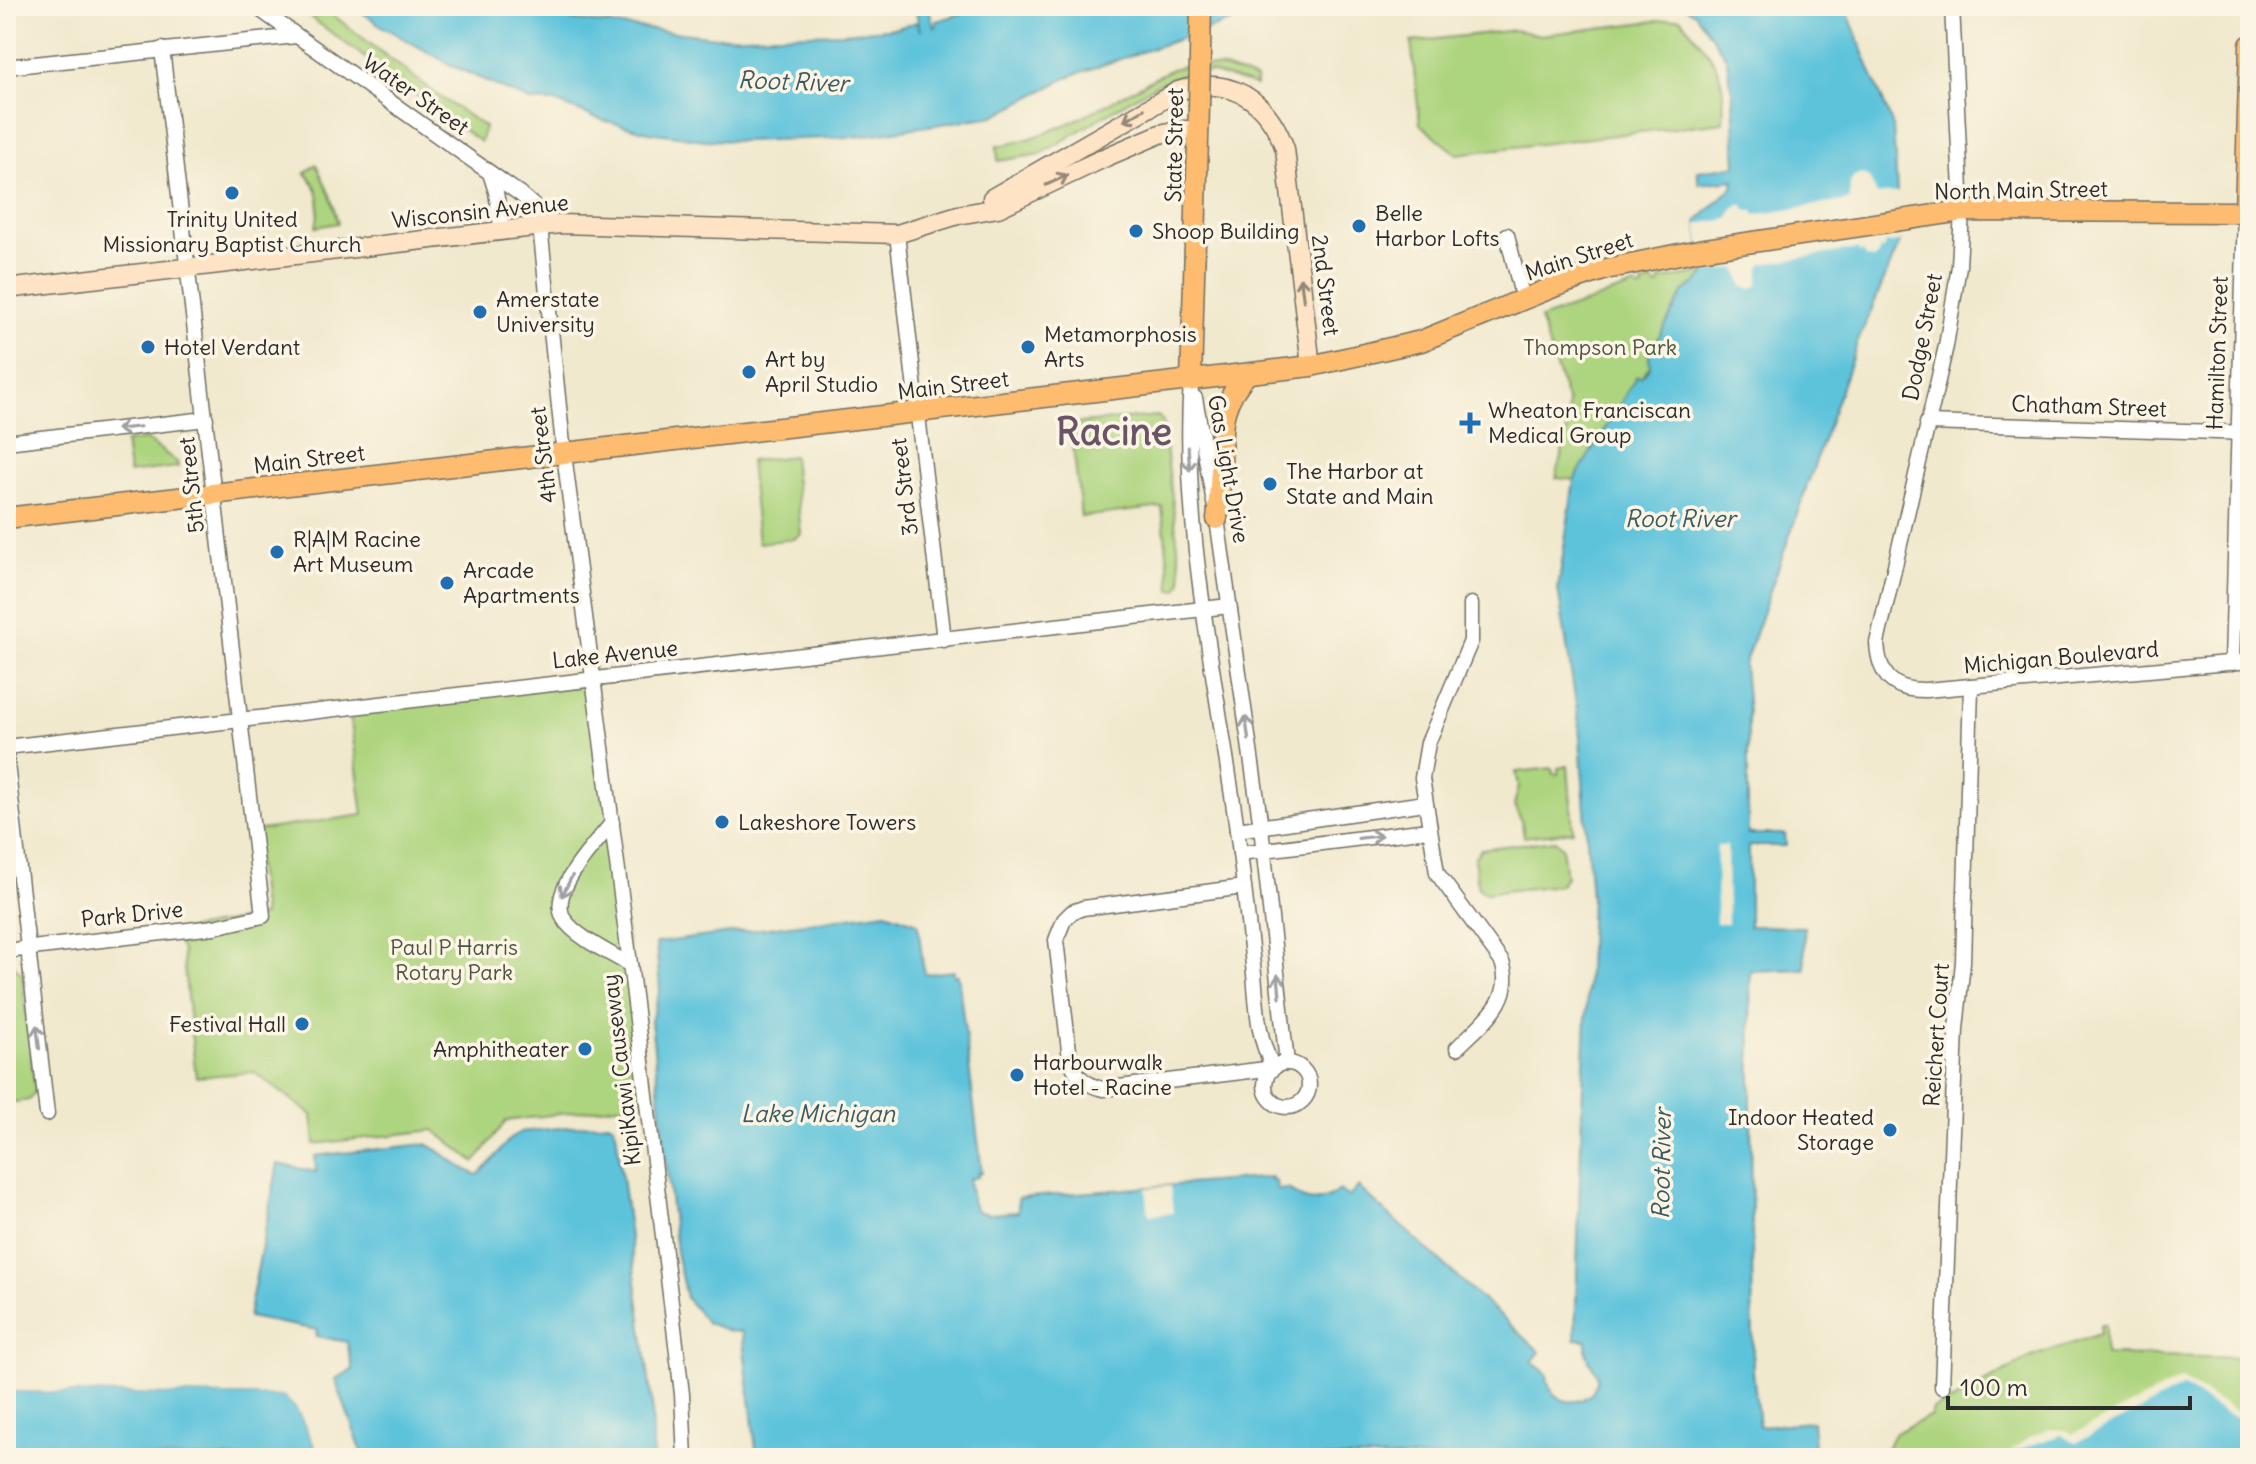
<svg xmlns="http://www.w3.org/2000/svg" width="2256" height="1464" font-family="Delius,sans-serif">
<rect width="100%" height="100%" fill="#fcf5e5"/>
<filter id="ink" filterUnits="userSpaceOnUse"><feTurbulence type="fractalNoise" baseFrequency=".0125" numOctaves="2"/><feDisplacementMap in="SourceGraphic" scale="16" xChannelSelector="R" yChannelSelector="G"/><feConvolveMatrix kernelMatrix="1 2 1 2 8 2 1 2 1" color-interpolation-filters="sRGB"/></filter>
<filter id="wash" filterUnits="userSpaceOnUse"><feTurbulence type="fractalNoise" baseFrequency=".006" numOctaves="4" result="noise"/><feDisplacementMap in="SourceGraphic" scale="32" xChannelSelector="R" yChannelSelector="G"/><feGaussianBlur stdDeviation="1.8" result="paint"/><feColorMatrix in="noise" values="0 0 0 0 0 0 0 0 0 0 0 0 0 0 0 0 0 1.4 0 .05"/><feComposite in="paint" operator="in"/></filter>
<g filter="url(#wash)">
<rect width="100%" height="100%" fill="#f1e9ce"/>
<g fill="#add47e" stroke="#6c8054" stroke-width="2">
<polygon points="295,6 321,6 440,97 485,127 480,142"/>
<path d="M1680,18c33,41 47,48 43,104l-266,32 -37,-30 -9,-82 104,-12 26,5z"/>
<path d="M1188,65l36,3 32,11v7l-46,-14 -21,1 -16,4 -23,11 -109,66 -43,7 -1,-15c62,-9 119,-49 175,-77z"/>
<path d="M316,164l14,31 8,28 -22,4c4,-23 7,-37 -11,-54z"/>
<polygon points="1705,273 1705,275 1683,293 1651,359 1650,366 1641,377 1637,376 1574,480 1556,478 1566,436 1568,403 1540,319 1636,285 1638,290 1643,288 1642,284 1653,281 1656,286 1660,285 1660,280"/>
<polygon points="1158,416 1163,422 1182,581 1178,589 1171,590 1162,507 1081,517 1071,424"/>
<polygon points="146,439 177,462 178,467 129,473 125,442"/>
<polygon points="793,456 801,534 794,539 758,543 750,461"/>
<polygon points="594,678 647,1102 506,1121 475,1162 434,1130 315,1144 312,1115 254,1072 196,1077 182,951 174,932 263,916 253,831 363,815 349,707"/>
<polygon points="1568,766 1573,831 1524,837 1522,823 1514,805 1519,786 1516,772 1552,768 1553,774 1558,774 1558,768"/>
<polygon points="1555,840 1562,847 1566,877 1559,885 1486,893 1478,888 1474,858 1481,849"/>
<polygon points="14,966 22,974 35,1091 29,1100 6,1103 6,967"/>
<polygon points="2100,1325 2105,1325 2105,1355 2250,1358 2250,1421 2241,1419 2073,1439 2031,1441 2012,1453 2008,1458 1880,1458 1895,1433 1931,1416 1933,1409 1952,1401 2031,1357 2100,1334"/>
</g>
<g fill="#5dc3db" stroke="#447783" stroke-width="2">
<polygon points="353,6 524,6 572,20 716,37 842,33 897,28 917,22 920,31 915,6 928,6 934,27 937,26 936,21 979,9 979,6 1277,6 1070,76 994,116 854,137 743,141 705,140 649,132 602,120 555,102 530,101 453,66 383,27"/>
<path d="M1683,6h162l48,120 7,116 -42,99 -114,324 4,48v121h37l1,12h-37v80l55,1 1,42 -55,2 3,400 6,55 53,-4 2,26 -53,4v6h-1004l-15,-126 -13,-1 -22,-8 -21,-25 -10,-46 -25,-231 9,-31 -4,-47 230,-31 32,11 6,51 30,-3v4h4l24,198h-4v4l-9,2 3,23 5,9 11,3 30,-2v-14l254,-21v4h4l1,9 12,-1c16,16 34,15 50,1l10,7 9,-10 179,162 3,3 -8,10 15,12c1,26 24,35 44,20 14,-23 1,-22 -4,-39 -2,-5 0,-10 0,-15l-12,-1 7,-230 9,-210 -12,-176 -21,-134 16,-109 63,-104 4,1 9,-10 -1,-12 34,-62 22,-18 -8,-54 36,-34 1,-7 -35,4 -2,-13 39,-5 -3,-69 -7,-40 -31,-44z"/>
<path d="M608,1123l5,2 3,7 36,270 1,56h-289l-29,-79 18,-9 -6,-28 -31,-6 1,-6 -69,-13 30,-153 38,8 -1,-16 111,-12c19,8 32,25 52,31 16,-12 24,-33 42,-43z"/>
<path d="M2183,1383l58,36 9,2v37h-242c12,-18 46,-31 66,-19z"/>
<polygon points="6,1391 284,1396 297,1409 321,1458 6,1458"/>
</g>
<g fill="#f1e9ce">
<polygon points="1863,174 1870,179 1877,195 1900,192 1904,241 1884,244 1884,249 1880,250 1875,259 1866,258 1864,252 1859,253 1858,249 1763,264 1760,268 1759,284 1752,289 1743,286 1736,268 1705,273 1697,224 1728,219 1733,209 1741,204 1749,211 1753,211 1755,215 1850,200 1850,183 1854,177"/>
<polygon points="1717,846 1727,846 1728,924 1716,924"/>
<polygon points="1170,1186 1173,1213 1149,1215 1146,1188"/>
<polygon points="2182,1379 2242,1415 2250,1417 2250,1421 2224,1413 2184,1387 2076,1443 2061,1435 2007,1453 2029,1438 2050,1429 2066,1430 2073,1434"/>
<polygon points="6,1387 285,1392 301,1407 325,1458 321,1458 297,1409 284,1396 6,1391"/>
</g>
</g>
<g filter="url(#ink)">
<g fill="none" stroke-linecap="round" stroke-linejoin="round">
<defs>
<g id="street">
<polyline points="255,6 520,194 534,206 540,226 564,454 633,987 682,1394 685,1458"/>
<path d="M1952,6l10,205 -3,55 -13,80 -69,297c2,33 16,48 49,47l324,-29"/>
<polyline points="6,67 296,36"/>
<polyline points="490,173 496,192 502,232"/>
<polyline points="897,234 944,640"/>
<polyline points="1507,235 1523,299"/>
<path d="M1191,381c-11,153 30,319 49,472 5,40 9,80 14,121 3,31 3,66 20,94l-171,21c-18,-4 -27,-13 -33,-30l-14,-119 8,-20 8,-8 11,-4 161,-21"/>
<polyline points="1195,398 1217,519 1261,827 1287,1063"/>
<polyline points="1927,423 2250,433"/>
<polyline points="6,442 206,419"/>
<polyline points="2232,663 2245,212"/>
<polyline points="6,747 1229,606"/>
<polyline points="6,755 47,1114"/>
<path d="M612,823c-16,21 -65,68 -48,96 11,18 48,35 66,46"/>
<polyline points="1237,830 1425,803"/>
<polyline points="1240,853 1428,830"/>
<polyline points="6,951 214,927 263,916 162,49"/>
<path d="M1457,1048c24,-25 59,-47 45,-86l-65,-89 -15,-95 6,-35 43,-102v-37"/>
<circle cx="1287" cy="1085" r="22"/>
<polyline points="1942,1387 1956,1029 1963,962 1971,686"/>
</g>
<g id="secondary">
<path d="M992,198l186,-107c52,-17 90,9 107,58l26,217"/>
<polyline points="6,289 560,224 897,234 958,215 998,208 1106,157 1160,134 1178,130 1199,130"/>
</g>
<g id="primary">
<polyline points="1191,381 1199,106"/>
<polyline points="6,518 1311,366 1421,341 1556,286 1606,269 1699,250 1962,211 2245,212 2250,45"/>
<path d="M1217,519c2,-17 3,-33 4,-50 1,-40 -3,-63 26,-95"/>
</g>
</defs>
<use href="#street" stroke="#706e64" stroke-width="17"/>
<use href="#secondary" stroke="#706e64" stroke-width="21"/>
<use href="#primary" stroke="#706e64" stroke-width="23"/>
<use href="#street" stroke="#fff" stroke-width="14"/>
<use href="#secondary" stroke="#fee4c5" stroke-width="18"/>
<use href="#primary" stroke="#fdbc6f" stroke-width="20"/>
<defs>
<polyline id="primary-bridge" points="1199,106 1201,6"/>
</defs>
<use href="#primary-bridge" stroke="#706e64" stroke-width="23" stroke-linecap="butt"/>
<use href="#primary-bridge" stroke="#fdbc6f" stroke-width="20"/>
</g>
<defs><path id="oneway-shaft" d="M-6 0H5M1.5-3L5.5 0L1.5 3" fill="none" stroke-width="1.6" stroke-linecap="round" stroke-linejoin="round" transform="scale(2)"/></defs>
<g stroke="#948878">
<use href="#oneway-shaft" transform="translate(1134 115) rotate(149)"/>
<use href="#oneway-shaft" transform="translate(1057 180) rotate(-25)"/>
<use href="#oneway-shaft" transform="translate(1302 289) rotate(-97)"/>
</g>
<g stroke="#a0a0a0">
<use href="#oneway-shaft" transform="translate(128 428) rotate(174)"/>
<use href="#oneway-shaft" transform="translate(1189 459) rotate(86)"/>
<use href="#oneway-shaft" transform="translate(1247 728) rotate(-98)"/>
<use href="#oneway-shaft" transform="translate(1370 837) rotate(-7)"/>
<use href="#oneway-shaft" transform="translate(567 886) rotate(117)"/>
<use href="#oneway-shaft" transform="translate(1279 986) rotate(-95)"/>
<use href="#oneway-shaft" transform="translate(38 1037) rotate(-97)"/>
</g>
</g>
<g fill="#1f6fb2" stroke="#fcf5e5" stroke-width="3">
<circle cx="232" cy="193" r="8"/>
<circle cx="1359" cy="226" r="8"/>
<circle cx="1136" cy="231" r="8"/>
<circle cx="480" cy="312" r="8"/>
<circle cx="148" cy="347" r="8"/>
<circle cx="1028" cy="347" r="8"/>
<circle cx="749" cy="372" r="8"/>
<path d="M1466 411h8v8h8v8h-8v8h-8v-8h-8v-8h8z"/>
<circle cx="1270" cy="484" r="8"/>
<circle cx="277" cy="552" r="8"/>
<circle cx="447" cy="583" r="8"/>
<circle cx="722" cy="822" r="8"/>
<circle cx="302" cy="1024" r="8"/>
<circle cx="585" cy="1049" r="8"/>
<circle cx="1017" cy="1075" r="8"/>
<circle cx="1890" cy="1130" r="8"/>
</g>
<g text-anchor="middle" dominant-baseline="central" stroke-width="7" stroke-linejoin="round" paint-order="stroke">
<g font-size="22" fill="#2b2b2b" stroke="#fcf5e5">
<text transform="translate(416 94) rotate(35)">Water Street</text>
<text transform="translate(1174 145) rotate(-89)">State Street</text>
<text transform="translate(2021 190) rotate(-1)">North Main Street</text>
<text transform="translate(480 211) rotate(-6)">Wisconsin Avenue</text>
<text transform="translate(1579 256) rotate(-18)">Main Street</text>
<text transform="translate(1326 285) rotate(83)">2nd Street</text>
<text transform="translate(1922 337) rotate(-79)">Dodge Street</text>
<text transform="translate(2217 353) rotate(-88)">Hamilton Street</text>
<text transform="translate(953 385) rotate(-7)">Main Street</text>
<text transform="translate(2089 406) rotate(2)">Chatham Street</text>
<text transform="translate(543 455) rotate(-97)">4th Street</text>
<text transform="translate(309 459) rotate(-7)">Main Street</text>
<text transform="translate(1229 469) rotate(80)">Gas Light Drive</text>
<text transform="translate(191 485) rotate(-96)">5th Street</text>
<text transform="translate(904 487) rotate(-97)">3rd Street</text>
<text transform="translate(615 654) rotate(-6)">Lake Avenue</text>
<text transform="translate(2061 657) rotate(-5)">Michigan Boulevard</text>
<text transform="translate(132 914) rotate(-6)">Park Drive</text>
<text transform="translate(1936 1035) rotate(-86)">Reichert Court</text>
<text transform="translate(621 1070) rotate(-97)">KipiKawi Causeway</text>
</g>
<g font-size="22" fill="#2b2b2b" stroke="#fcf5e5" text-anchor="start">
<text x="1375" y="213">Belle<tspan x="1375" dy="25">Harbor Lofts</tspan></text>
<text x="232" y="219" text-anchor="middle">Trinity United<tspan x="232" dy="25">Missionary Baptist Church</tspan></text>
<text x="1152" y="231">Shoop Building</text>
<text x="496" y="299">Amerstate<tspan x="496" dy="25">University</tspan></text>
<text x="1044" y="334">Metamorphosis<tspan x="1044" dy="25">Arts</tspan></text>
<text x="164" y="347">Hotel Verdant</text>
<text x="765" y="359">Art by<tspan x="765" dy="25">April Studio</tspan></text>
<text x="1488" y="410">Wheaton Franciscan<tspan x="1488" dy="25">Medical Group</tspan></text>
<text x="1286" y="471">The Harbor at<tspan x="1286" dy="25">State and Main</tspan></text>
<text x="293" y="539">R|A|M Racine<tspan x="293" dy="25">Art Museum</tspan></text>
<text x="463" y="570">Arcade<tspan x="463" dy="25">Apartments</tspan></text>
<text x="738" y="822">Lakeshore Towers</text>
<text x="286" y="1024" text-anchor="end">Festival Hall</text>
<text x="569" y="1049" text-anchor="end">Amphitheater</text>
<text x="1033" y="1062">Harbourwalk<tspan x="1033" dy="25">Hotel - Racine</tspan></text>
<text x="1874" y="1117" text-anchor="end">Indoor Heated<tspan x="1874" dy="25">Storage</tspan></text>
</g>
<g font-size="22" fill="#4c5540" stroke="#fcf5e5">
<text x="1600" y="347">Thompson Park</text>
<text x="454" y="947">Paul P Harris<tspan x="454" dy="25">Rotary Park</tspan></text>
</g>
<g font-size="24" font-style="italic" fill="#3a5960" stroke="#fcf5e5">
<text transform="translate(793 81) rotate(2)">Root River</text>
<text x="1680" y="518">Root River</text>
<text x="818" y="1113">Lake Michigan</text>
<text transform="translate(1661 1164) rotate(-89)">Root River</text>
</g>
<g font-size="38" font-weight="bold" fill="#6b5466" stroke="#fcf5e5">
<text x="1114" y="431">Racine</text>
</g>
</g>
<rect width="2256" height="1464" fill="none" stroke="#fcf5e5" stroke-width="32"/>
<path d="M1948 1396v12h242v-12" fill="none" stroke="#2b2b2b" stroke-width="4"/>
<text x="1960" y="1396" font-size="24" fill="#2b2b2b" stroke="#fcf5e5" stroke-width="6" paint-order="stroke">100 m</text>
</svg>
